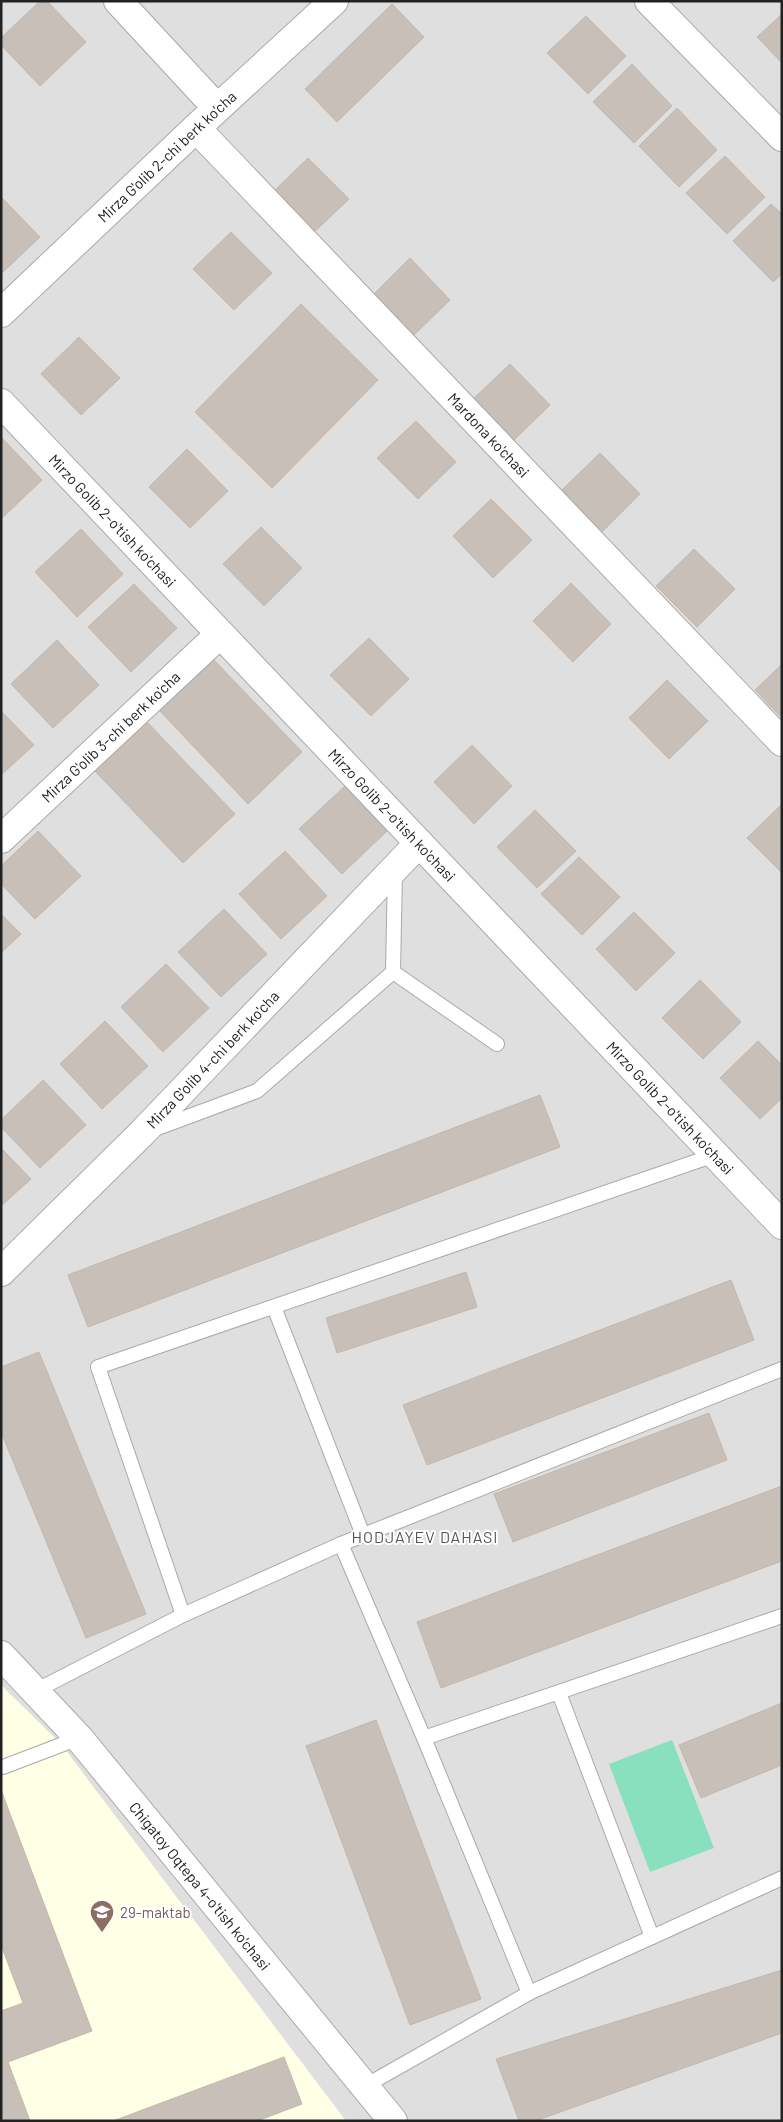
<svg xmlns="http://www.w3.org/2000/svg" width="783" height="2122" font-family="Barlow,sans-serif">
<rect width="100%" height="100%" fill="#f2efe9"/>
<rect fill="#e0dfdf" x="1" y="1" width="781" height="2120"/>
<polygon fill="#ffffe5" points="1,1685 61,1744 346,2121 1,2121"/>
<polygon fill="#88e0be" points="672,1740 714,1848 650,1872 609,1764"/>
<g fill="#c7bfb8" stroke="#c4b6ab">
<polygon points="40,1 47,1 86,42 40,86 1,45 1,38"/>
<polygon points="392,4 424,37 337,122 305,89"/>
<polygon points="782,14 782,63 757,37"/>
<polygon points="586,16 626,56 588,94 547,53"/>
<polygon points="632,64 672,106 634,143 593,102"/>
<polygon points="677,108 717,150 679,187 639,146"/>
<polygon points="725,156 765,197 727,234 686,193"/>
<polygon points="308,158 349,199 310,236 270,195"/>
<polygon points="1,197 40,237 1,274"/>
<polygon points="771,204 782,214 782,274 773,282 733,241"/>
<polygon points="231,232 272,273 234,310 193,269"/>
<polygon points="410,258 450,300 412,337 372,296"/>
<polygon points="301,304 378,380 272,488 195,412"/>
<polygon points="79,337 120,378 81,415 41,374"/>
<polygon points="510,364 550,405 512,442 471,401"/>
<polygon points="416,421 456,462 418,499 377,458"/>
<polygon points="1,437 42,480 1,519"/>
<polygon points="187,449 228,491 190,528 149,487"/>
<polygon points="600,453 640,494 602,532 562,490"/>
<polygon points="491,499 532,540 493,578 453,536"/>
<polygon points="261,527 302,568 264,606 223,564"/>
<polygon points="81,529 123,574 77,617 35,572"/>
<polygon points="694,549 735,589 697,627 656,586"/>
<polygon points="571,583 611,624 573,662 533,621"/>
<polygon points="134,584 177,628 131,672 88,627"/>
<polygon points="369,638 409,679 371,716 330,675"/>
<polygon points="57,640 99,685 53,728 11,684"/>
<polygon points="212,658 302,752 248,804 158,709"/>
<polygon points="782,664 782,718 755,690"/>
<polygon points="667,680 708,721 669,759 629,718"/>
<polygon points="1,711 34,745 1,775"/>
<polygon points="146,721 235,814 183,863 94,770"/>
<polygon points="472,745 512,786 474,824 434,782"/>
<polygon points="345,786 387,831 342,874 299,829"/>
<polygon points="782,804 782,873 747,838"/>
<polygon points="535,810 576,851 537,888 497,847"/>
<polygon points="38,831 81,876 35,919 1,884 1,866"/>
<polygon points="285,851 327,896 281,939 239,894"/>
<polygon points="579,857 620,897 582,935 541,894"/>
<polygon points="224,909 267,954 221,997 178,952"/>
<polygon points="634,912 675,953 636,991 596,949"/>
<polygon points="1,914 21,934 1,953"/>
<polygon points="166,964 209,1008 163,1052 121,1007"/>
<polygon points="700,980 741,1022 703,1059 662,1018"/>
<polygon points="105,1021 148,1066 102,1109 60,1064"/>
<polygon points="758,1041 782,1065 782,1098 760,1119 720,1078"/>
<polygon points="43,1080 86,1125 40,1168 1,1127 1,1120"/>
<polygon points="540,1095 560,1147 88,1327 68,1275"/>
<polygon points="1,1148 31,1179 1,1206"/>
<polygon points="466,1272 477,1307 337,1353 326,1318"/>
<polygon points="731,1280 754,1340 427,1465 403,1405"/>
<polygon points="39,1352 146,1614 86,1638 1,1432 1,1367"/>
<polygon points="709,1413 727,1460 513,1542 494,1494"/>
<polygon points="782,1486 782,1561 441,1688 417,1622"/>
<polygon points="782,1703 782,1765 701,1798 679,1745"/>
<polygon points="376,1720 481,1999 410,2025 306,1746"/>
<polygon points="1,1790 92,2031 8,2062 30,2121 1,2121 1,2011 23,2003 1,1945"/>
<polygon points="782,1970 782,2033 535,2121 519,2121 496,2059"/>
<polygon points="284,2057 302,2104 257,2121 113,2121"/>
</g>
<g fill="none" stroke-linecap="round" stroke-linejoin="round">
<defs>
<g id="lane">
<polyline points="393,972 497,1044"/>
<polyline points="155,1129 257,1091 393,972 395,871"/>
<polyline points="274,1307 363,1535"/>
<polyline points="341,1544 424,1738 529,1993"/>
<polyline points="183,1615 98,1367 715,1155"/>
<polyline points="35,1691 183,1615 341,1544 782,1369"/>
<polyline points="559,1693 652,1937"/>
<polyline points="424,1738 782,1616"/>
<polyline points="3,1767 79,1738"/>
<polyline points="365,2086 529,1993 782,1878"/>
</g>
<g id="street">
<polyline points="118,1 217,108"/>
<polyline points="649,1 782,137"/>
<path id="s1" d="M196,128l586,614"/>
<path id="s2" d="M1,313l195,-185 138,-127"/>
<path id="s3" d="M1,403l781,822"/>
<path id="s4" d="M1,839l219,-205"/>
<path id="s5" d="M1,1272l141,-139 277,-290"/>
<path id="s6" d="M1,1655l78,83 314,383"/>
</g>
</defs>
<use href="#lane" stroke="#a9a9a9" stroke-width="16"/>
<use href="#street" stroke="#a9a9a9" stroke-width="30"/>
<use href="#lane" stroke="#fff" stroke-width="14"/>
<use href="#street" stroke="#fff" stroke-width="28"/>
</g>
<defs>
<symbol id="school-pin" viewBox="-11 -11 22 30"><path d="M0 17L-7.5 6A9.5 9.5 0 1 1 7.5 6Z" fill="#8d6e63" stroke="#fff"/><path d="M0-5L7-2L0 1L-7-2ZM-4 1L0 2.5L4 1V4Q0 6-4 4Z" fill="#fff"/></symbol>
</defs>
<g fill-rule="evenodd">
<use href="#school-pin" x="88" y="1898" width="28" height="38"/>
</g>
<g text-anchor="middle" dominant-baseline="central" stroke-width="4" stroke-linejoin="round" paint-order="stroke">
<g font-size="15" fill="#222" stroke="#fff">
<text stroke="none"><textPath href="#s2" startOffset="228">Mirza G'olib 2-chi berk ko'cha</textPath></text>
<text stroke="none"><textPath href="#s1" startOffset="424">Mardona ko'chasi</textPath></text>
<text stroke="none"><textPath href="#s3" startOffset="162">Mirzo Golib 2-o'tish ko'chasi</textPath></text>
<text stroke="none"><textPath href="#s4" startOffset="150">Mirza G'olib 3-chi berk ko'cha</textPath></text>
<text stroke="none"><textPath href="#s3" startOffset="568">Mirzo Golib 2-o'tish ko'chasi</textPath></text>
<text stroke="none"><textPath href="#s5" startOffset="300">Mirza G'olib 4-chi berk ko'cha</textPath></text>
<text stroke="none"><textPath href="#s3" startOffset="972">Mirzo Golib 2-o'tish ko'chasi</textPath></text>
<text stroke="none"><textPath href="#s6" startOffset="305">Chigatoy Oqtepa 4-o'tish ko'chasi</textPath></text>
</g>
<g font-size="15" fill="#785e54" stroke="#fff" text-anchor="start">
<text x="120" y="1912">29-maktab</text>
</g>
<g font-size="16" letter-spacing="1" fill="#555" stroke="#fff">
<text x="425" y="1536">HODJAYEV DAHASI</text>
</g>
</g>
<rect width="783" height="2122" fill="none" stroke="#222222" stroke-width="5"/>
</svg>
